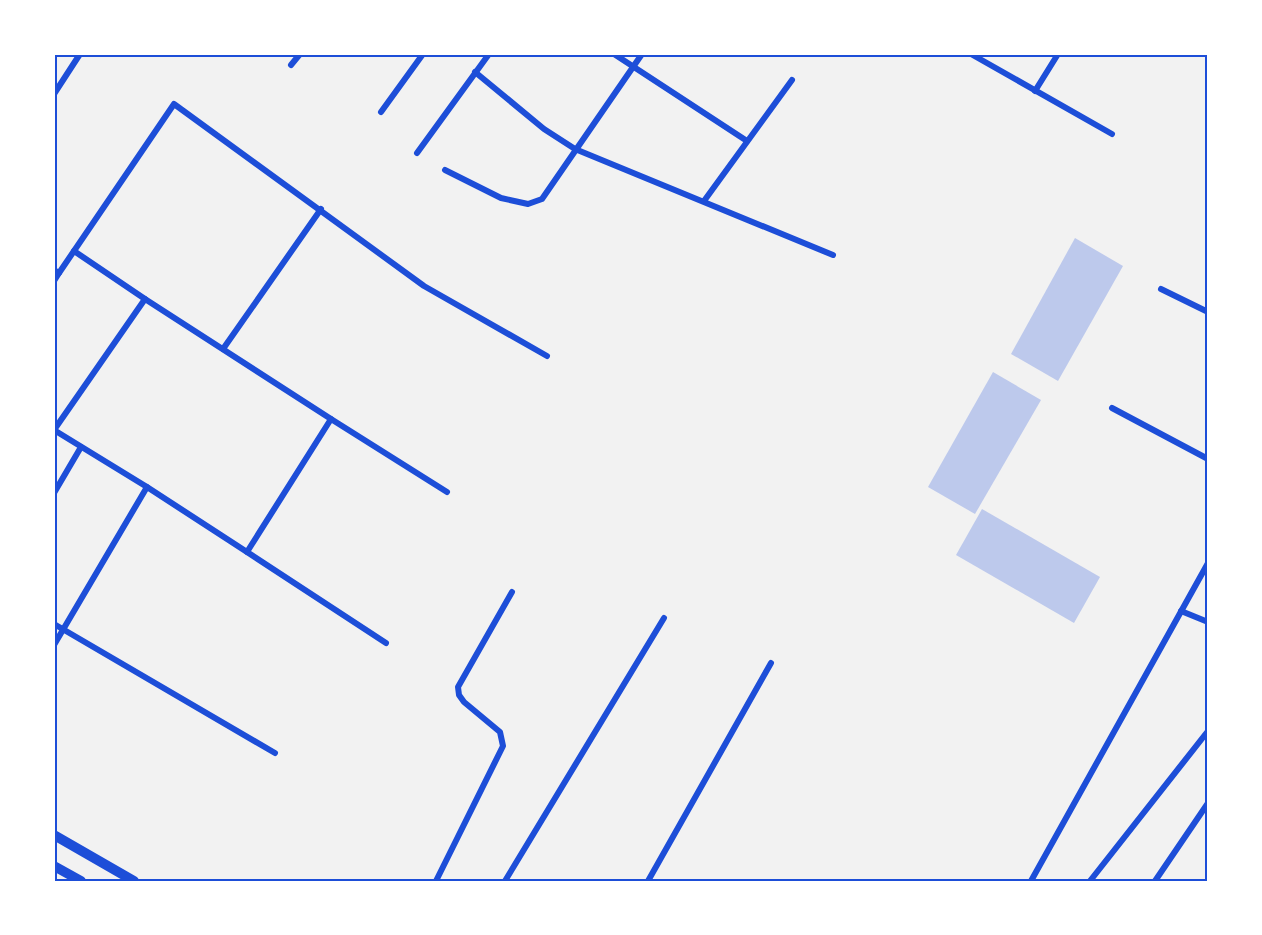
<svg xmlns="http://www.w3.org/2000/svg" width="1262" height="935" font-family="'Sofia Sans Condensed',sans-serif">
<rect width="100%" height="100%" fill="#f2f2f2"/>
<g fill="#bdc9ec">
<polygon points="1075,238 1123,266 1058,381 1011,354"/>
<polygon points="993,372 1041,400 975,514 928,487"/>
<polygon points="982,509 1100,577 1074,623 956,555"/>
</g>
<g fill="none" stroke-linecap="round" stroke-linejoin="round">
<g stroke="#1d4ed8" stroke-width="6">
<polyline points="614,54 747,141"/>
<polyline points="971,54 1112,134"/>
<polyline points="291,65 300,54"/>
<polyline points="475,72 544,129 575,149 833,255"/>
<polyline points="1035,91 1058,54"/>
<polyline points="54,94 80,54"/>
<polyline points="381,112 423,54"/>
<polyline points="417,153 489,54"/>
<polyline points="445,170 501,198 528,204 542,199 642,54"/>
<polyline points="704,201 792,80"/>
<polyline points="74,251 145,299"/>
<polyline points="54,270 59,273 54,281"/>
<polyline points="59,273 174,104 424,286 547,356"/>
<polyline points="1161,289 1208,312"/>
<polyline points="223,349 321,209"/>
<polyline points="1112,408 1208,459"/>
<polyline points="54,430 147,487 247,552 331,419 447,492"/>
<polyline points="54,430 145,299 331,419"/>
<polyline points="54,493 81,447"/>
<polyline points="247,552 386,643"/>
<polyline points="1181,611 1208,622"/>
<polyline points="54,624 275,753"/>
<polyline points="54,645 147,487"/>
<polyline points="436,881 503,746 500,732 464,702 459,695 458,687 512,592"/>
<polyline points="505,881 664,618"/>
<polyline points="648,881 771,663"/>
<polyline points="1031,881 1208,563"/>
<polyline points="1090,881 1208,731"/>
<polyline points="1155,881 1208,803"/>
</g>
<g stroke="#1d4ed8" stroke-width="10">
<polyline points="54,835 134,881"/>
<polyline points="54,866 81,881"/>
</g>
</g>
<rect width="1262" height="935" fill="none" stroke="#ffffff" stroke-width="111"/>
<rect x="56" y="56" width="1150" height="824" fill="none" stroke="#1d4ed8" stroke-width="2"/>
</svg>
